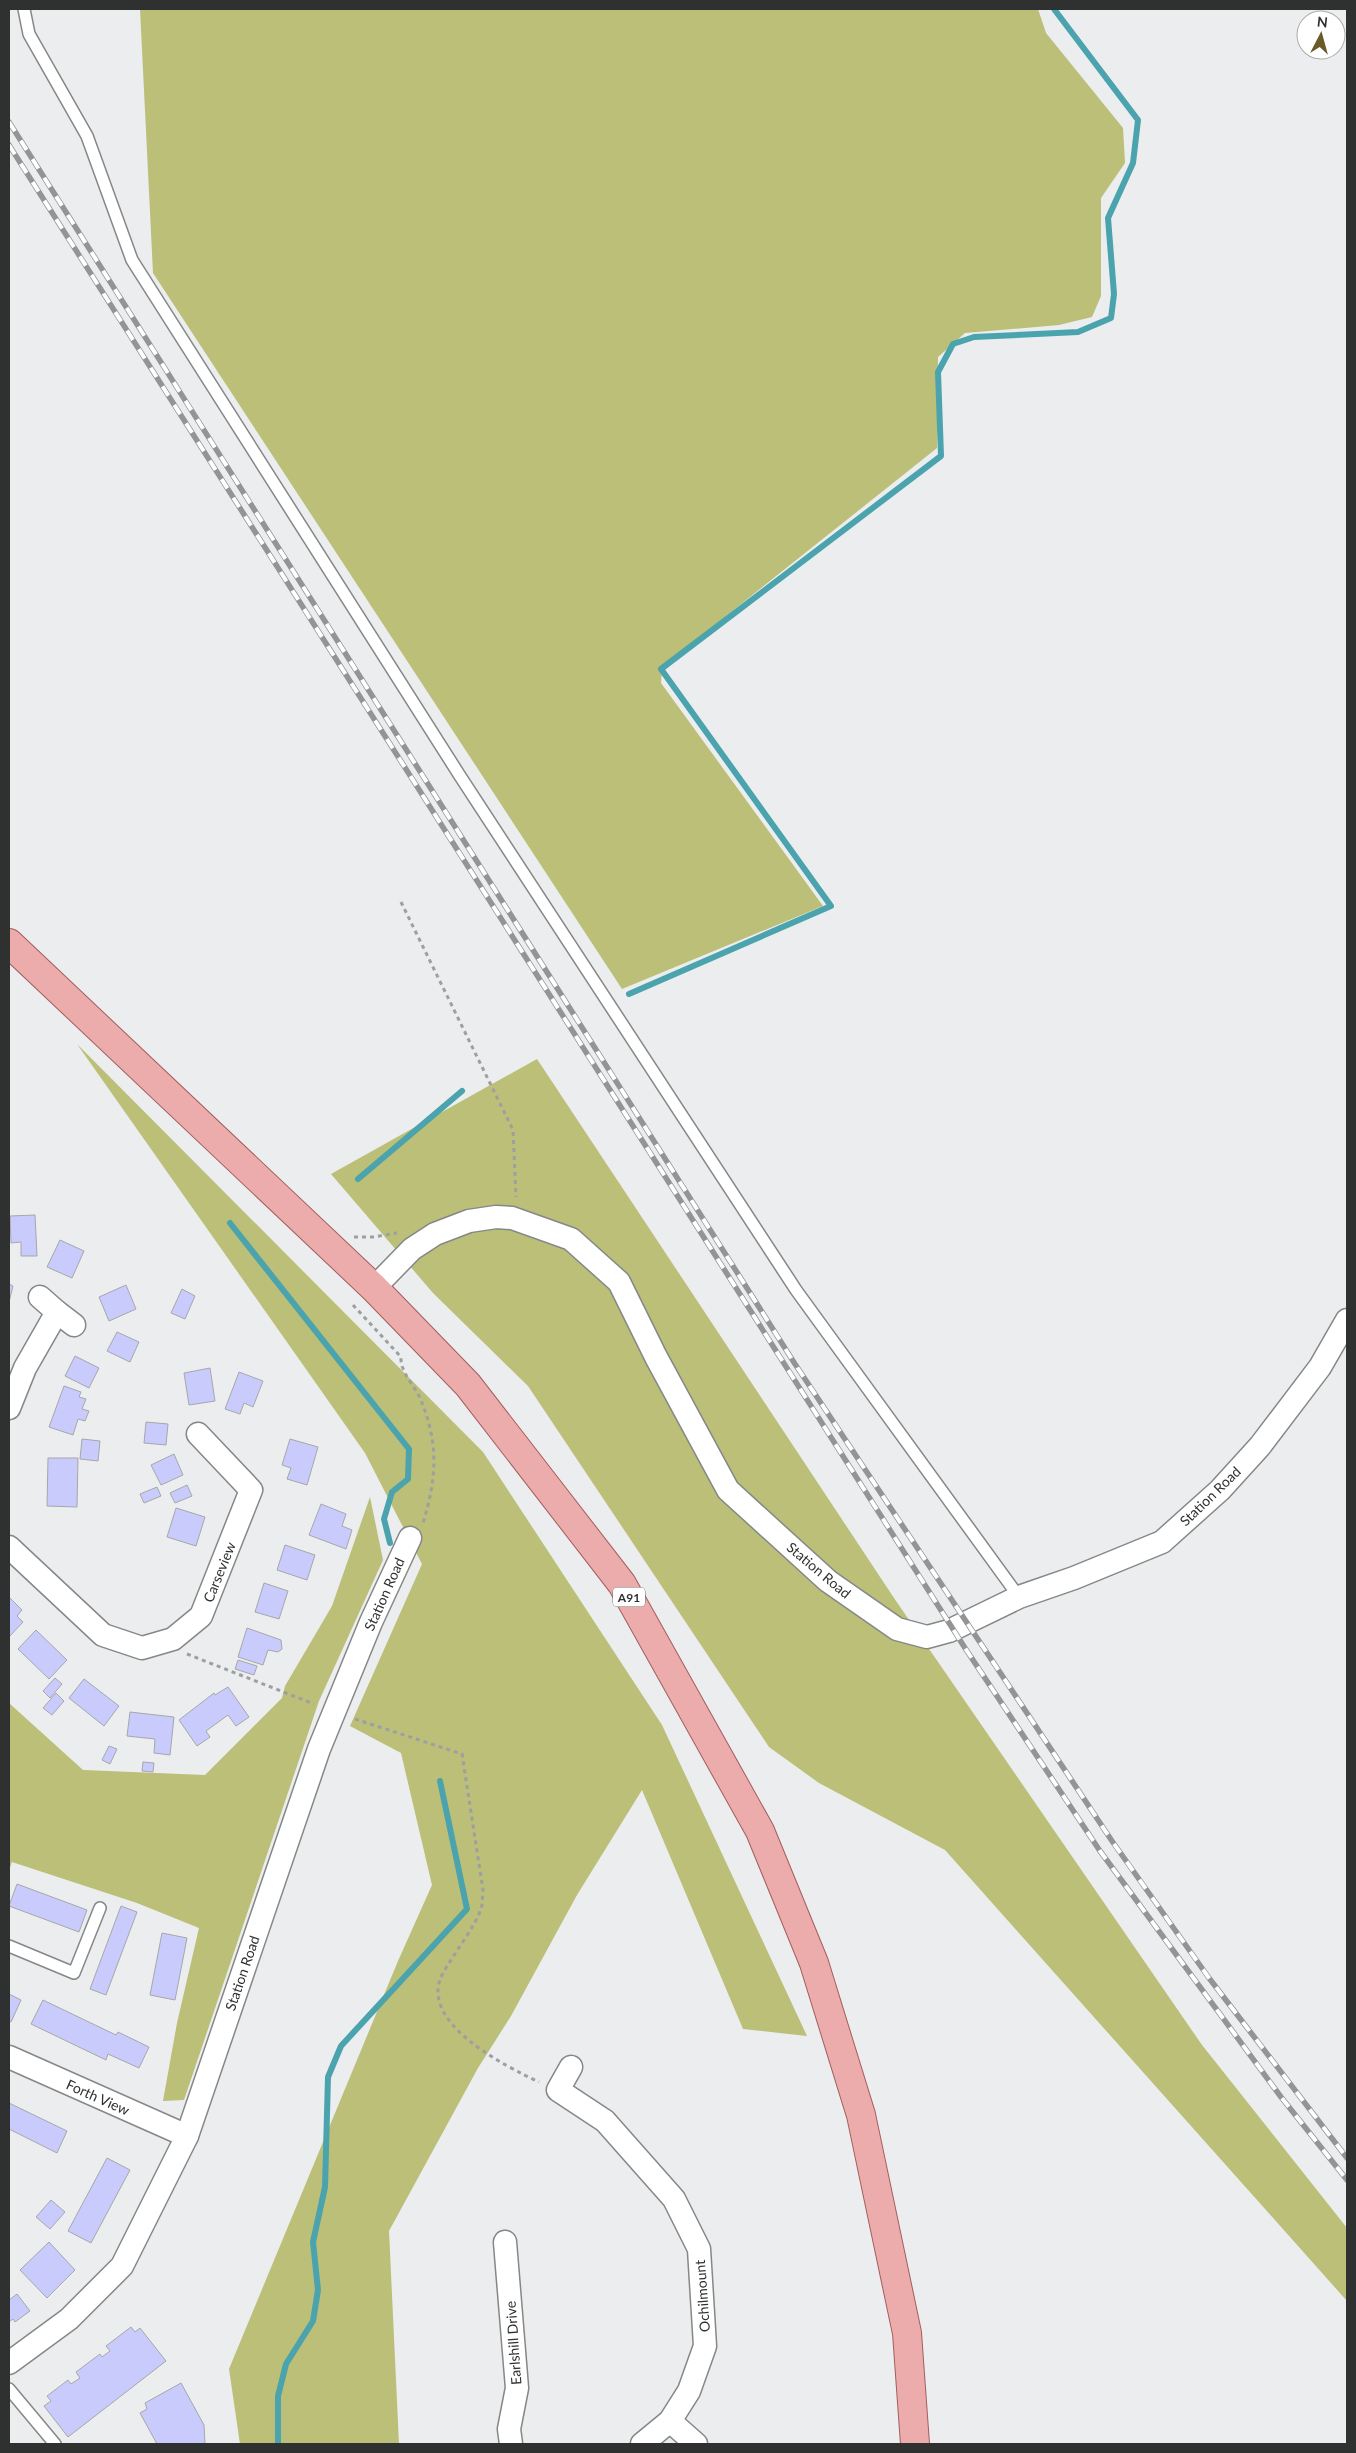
<svg xmlns="http://www.w3.org/2000/svg" width="1356" height="2453" font-family="Lato,sans-serif">
<rect width="100%" height="100%" fill="#ebedef"/>
<g fill="#bbbf77">
<polygon points="140,9 1038,9 1046,33 1123,128 1125,163 1101,198 1101,296 1092,317 1059,325 965,333 938,357 937,448 662,667 661,683 823,906 622,989 153,273"/>
<polygon points="77,1044 483,1452 662,1725 807,2036 743,2029 642,1790 577,1895 511,2016 478,2068 389,2231 399,2444 240,2444 229,2369 398,1961 432,1885 401,1753 350,1726 422,1564 365,1453"/>
<polygon points="537,1059 896,1601 1202,2045 1347,2228 1347,2301 945,1850 819,1783 769,1747 528,1386 433,1293 331,1174"/>
<polygon points="370,1497 383,1560 319,1701 184,2100 163,2101 177,2023 199,1928 137,1903 12,1862 9,1870 9,1703 83,1770 205,1775 282,1698 285,1686 332,1606"/>
</g>
<g fill="none" stroke-linecap="round" stroke-linejoin="round">
<g stroke="#4aa3ad" stroke-width="6">
<polyline points="629,994 831,906 661,669 941,456 938,372 953,344 974,337 1078,332 1111,318 1114,294 1108,218 1133,163 1138,120 1054,9"/>
<polyline points="358,1179 462,1091"/>
<polyline points="230,1223 409,1449 408,1479 392,1492 384,1519 390,1543"/>
<polyline points="278,2444 278,2396 286,2364 313,2321 318,2290 313,2242 325,2187 328,2077 341,2046 467,1909 440,1781"/>
</g>
</g>
<g fill="#c8cbfc" stroke="#a7a7a9">
<polygon points="35,1215 37,1256 21,1256 21,1242 11,1243 10,1216"/>
<polygon points="60,1240 84,1251 72,1278 47,1267"/>
<polygon points="9,1284 13,1286 9,1302"/>
<polygon points="126,1285 136,1309 109,1321 99,1297"/>
<polygon points="182,1289 195,1296 185,1319 171,1313"/>
<polygon points="117,1332 139,1342 130,1362 107,1351"/>
<polygon points="75,1356 99,1368 89,1388 65,1376"/>
<polygon points="210,1368 215,1401 189,1405 184,1373"/>
<polygon points="239,1372 263,1381 253,1407 244,1403 240,1414 225,1409"/>
<polygon points="64,1386 81,1392 79,1397 86,1399 82,1409 89,1411 85,1421 78,1419 73,1435 49,1427"/>
<polygon points="146,1422 168,1424 166,1445 144,1443"/>
<polygon points="82,1439 100,1441 98,1461 80,1459"/>
<polygon points="290,1439 318,1447 307,1485 287,1479 291,1468 282,1465"/>
<polygon points="174,1454 183,1475 161,1485 151,1465"/>
<polygon points="48,1458 78,1458 77,1507 47,1506"/>
<polygon points="187,1485 192,1496 175,1503 170,1493"/>
<polygon points="157,1487 161,1496 144,1503 140,1494"/>
<polygon points="321,1504 346,1514 342,1526 352,1530 346,1549 309,1535"/>
<polygon points="176,1508 205,1517 196,1546 167,1537"/>
<polygon points="285,1545 315,1555 307,1580 277,1570"/>
<polygon points="264,1583 288,1591 279,1619 255,1612"/>
<polygon points="9,1597 22,1610 17,1616 23,1622 9,1637"/>
<polygon points="247,1628 281,1640 282,1649 278,1652 268,1650 263,1665 238,1657"/>
<polygon points="36,1630 67,1660 49,1679 18,1649"/>
<polygon points="238,1660 257,1666 254,1675 235,1669"/>
<polygon points="55,1678 62,1684 50,1698 43,1691"/>
<polygon points="84,1679 119,1706 104,1726 69,1698"/>
<polygon points="228,1687 249,1717 236,1726 228,1715 206,1731 210,1737 197,1746 179,1720 214,1693 215,1695"/>
<polygon points="56,1693 64,1701 52,1715 43,1708"/>
<polygon points="130,1712 174,1717 170,1755 154,1753 155,1739 127,1736"/>
<polygon points="109,1746 117,1749 110,1764 102,1760"/>
<polygon points="143,1762 154,1763 153,1772 142,1771"/>
<polygon points="17,1884 87,1910 79,1932 9,1906"/>
<polygon points="121,1906 137,1912 106,1995 90,1989"/>
<polygon points="162,1933 187,1938 175,2000 150,1995"/>
<polygon points="9,1994 21,2000 11,2022 9,2021"/>
<polygon points="43,2000 116,2035 118,2032 149,2047 139,2068 108,2054 106,2060 31,2024"/>
<polygon points="9,2103 67,2131 57,2153 9,2129"/>
<polygon points="107,2158 130,2170 91,2243 68,2231"/>
<polygon points="51,2200 65,2212 50,2229 36,2217"/>
<polygon points="49,2242 75,2270 47,2298 20,2270"/>
<polygon points="17,2294 30,2311 15,2322 13,2319 9,2322 9,2300"/>
<polygon points="131,2327 135,2332 140,2328 166,2361 68,2437 44,2406 51,2401 47,2396 68,2380 71,2384 80,2378 76,2372 100,2354 102,2357 110,2351 106,2346"/>
<polygon points="181,2383 204,2425 205,2444 157,2444 140,2413 147,2409 145,2403"/>
</g>
<g fill="none" stroke-linecap="round" stroke-linejoin="round">
<defs>
<g id="service">
<polyline points="24,9 29,34 87,136 132,260 460,776 796,1290 1019,1597"/>
<polyline points="9,1946 74,1973 100,1908"/>
<polyline points="9,2389 55,2444"/>
</g>
<g id="minor">
<polyline points="374,1288 412,1249 435,1234 469,1221 496,1217 512,1218 571,1239 619,1282 656,1357 728,1490 828,1581 897,1629 927,1637 949,1631 1019,1597 1074,1578 1162,1542 1220,1490 1260,1446 1320,1367 1347,1320"/>
<polyline points="57,1312 74,1325"/>
<polyline points="9,1408 25,1368 57,1312 40,1297"/>
<polyline points="9,1547 103,1635 142,1648 173,1639 201,1616 251,1490 198,1434"/>
<polyline points="9,2057 187,2136"/>
<polyline points="571,2067 558,2090 605,2121 674,2199 699,2249 705,2346 689,2391 670,2421 642,2444"/>
<polyline points="505,2242 517,2388 509,2429 511,2444"/>
<polyline points="9,2363 69,2319 122,2266 187,2136 319,1749 371,1622 410,1538"/>
<polyline points="670,2421 696,2444"/>
</g>
<polyline id="primary" points="9,943 374,1288 468,1385 622,1584 760,1831 814,1963 861,2115 907,2333 915,2444"/>
</defs>
<use href="#service" stroke="#858788" stroke-width="14"/>
<use href="#minor" stroke="#858788" stroke-width="25"/>
<use href="#primary" stroke="#a35d5d" stroke-width="30"/>
<g stroke="#9d9fa0" stroke-width="3" stroke-dasharray="4 4" stroke-linecap="butt">
<polyline points="401,902 513,1130 516,1197"/>
<polyline points="354,1237 373,1237 397,1233"/>
<path d="M353,1305l48,52c-1,15 13,28 19,41 19,45 17,79 3,125"/>
<polyline points="187,1654 314,1704"/>
<path d="M355,1719l107,35 21,136c-1,6 0,13 -2,19 -6,18 -29,47 -39,66 -24,48 65,92 97,107"/>
</g>
<use href="#service" stroke="#fff" stroke-width="11"/>
<use href="#minor" stroke="#fff" stroke-width="22"/>
<use href="#primary" stroke="#edacac" stroke-width="28"/>
<defs>
<g id="rail">
<polyline points="9,122 795,1364 1112,1841 1209,1978 1347,2158"/>
<polyline points="9,145 965,1648 1100,1851 1281,2097 1347,2180"/>
</g>
</defs>
<use href="#rail" stroke="#929495" stroke-width="5.5"/>
<use href="#rail" stroke="#fff" stroke-width="4" stroke-dasharray="11" stroke-linecap="butt"/>
</g>
<g text-anchor="middle" dominant-baseline="central" stroke-width="4.5" stroke-linejoin="round" paint-order="stroke">
<rect fill="#fff" stroke="#6d6e6e" stroke-width="1" x="613" y="1587.5" width="32" height="19" rx="4"/>
<g font-size="12" font-weight="bold" fill="#2f3030">
<text x="629" y="1597">A91</text>
</g>
<g font-size="14" fill="#2f3030" stroke="#fff">
<text transform="translate(1210 1496) rotate(-44)">Station Road</text>
<text transform="translate(819 1570) rotate(40)">Station Road</text>
<text transform="translate(219 1572) rotate(-68)">Carseview</text>
<text transform="translate(384 1594) rotate(-66)">Station Road</text>
<text transform="translate(242 1973) rotate(-71)">Station Road</text>
<text transform="translate(98 2097) rotate(24)">Forth View</text>
<text transform="translate(702 2296) rotate(-94)">Ochilmount</text>
<text transform="translate(513 2343) rotate(-94)">Earlshill Drive</text>
</g>
</g>
<rect width="1356" height="2453" fill="none" stroke="#2f3030" stroke-width="20"/>
<g transform="translate(1321 35) rotate(6)"><circle r="24" fill="#ffffff" stroke="#acacac"/>
<path d="M0-4L9 19L0 12L-9 19Z" fill="#695a27"/>
<text y="-8" font-size="14" font-weight="bold" text-anchor="middle" fill="#2f3030">N</text>
</g>
</svg>
